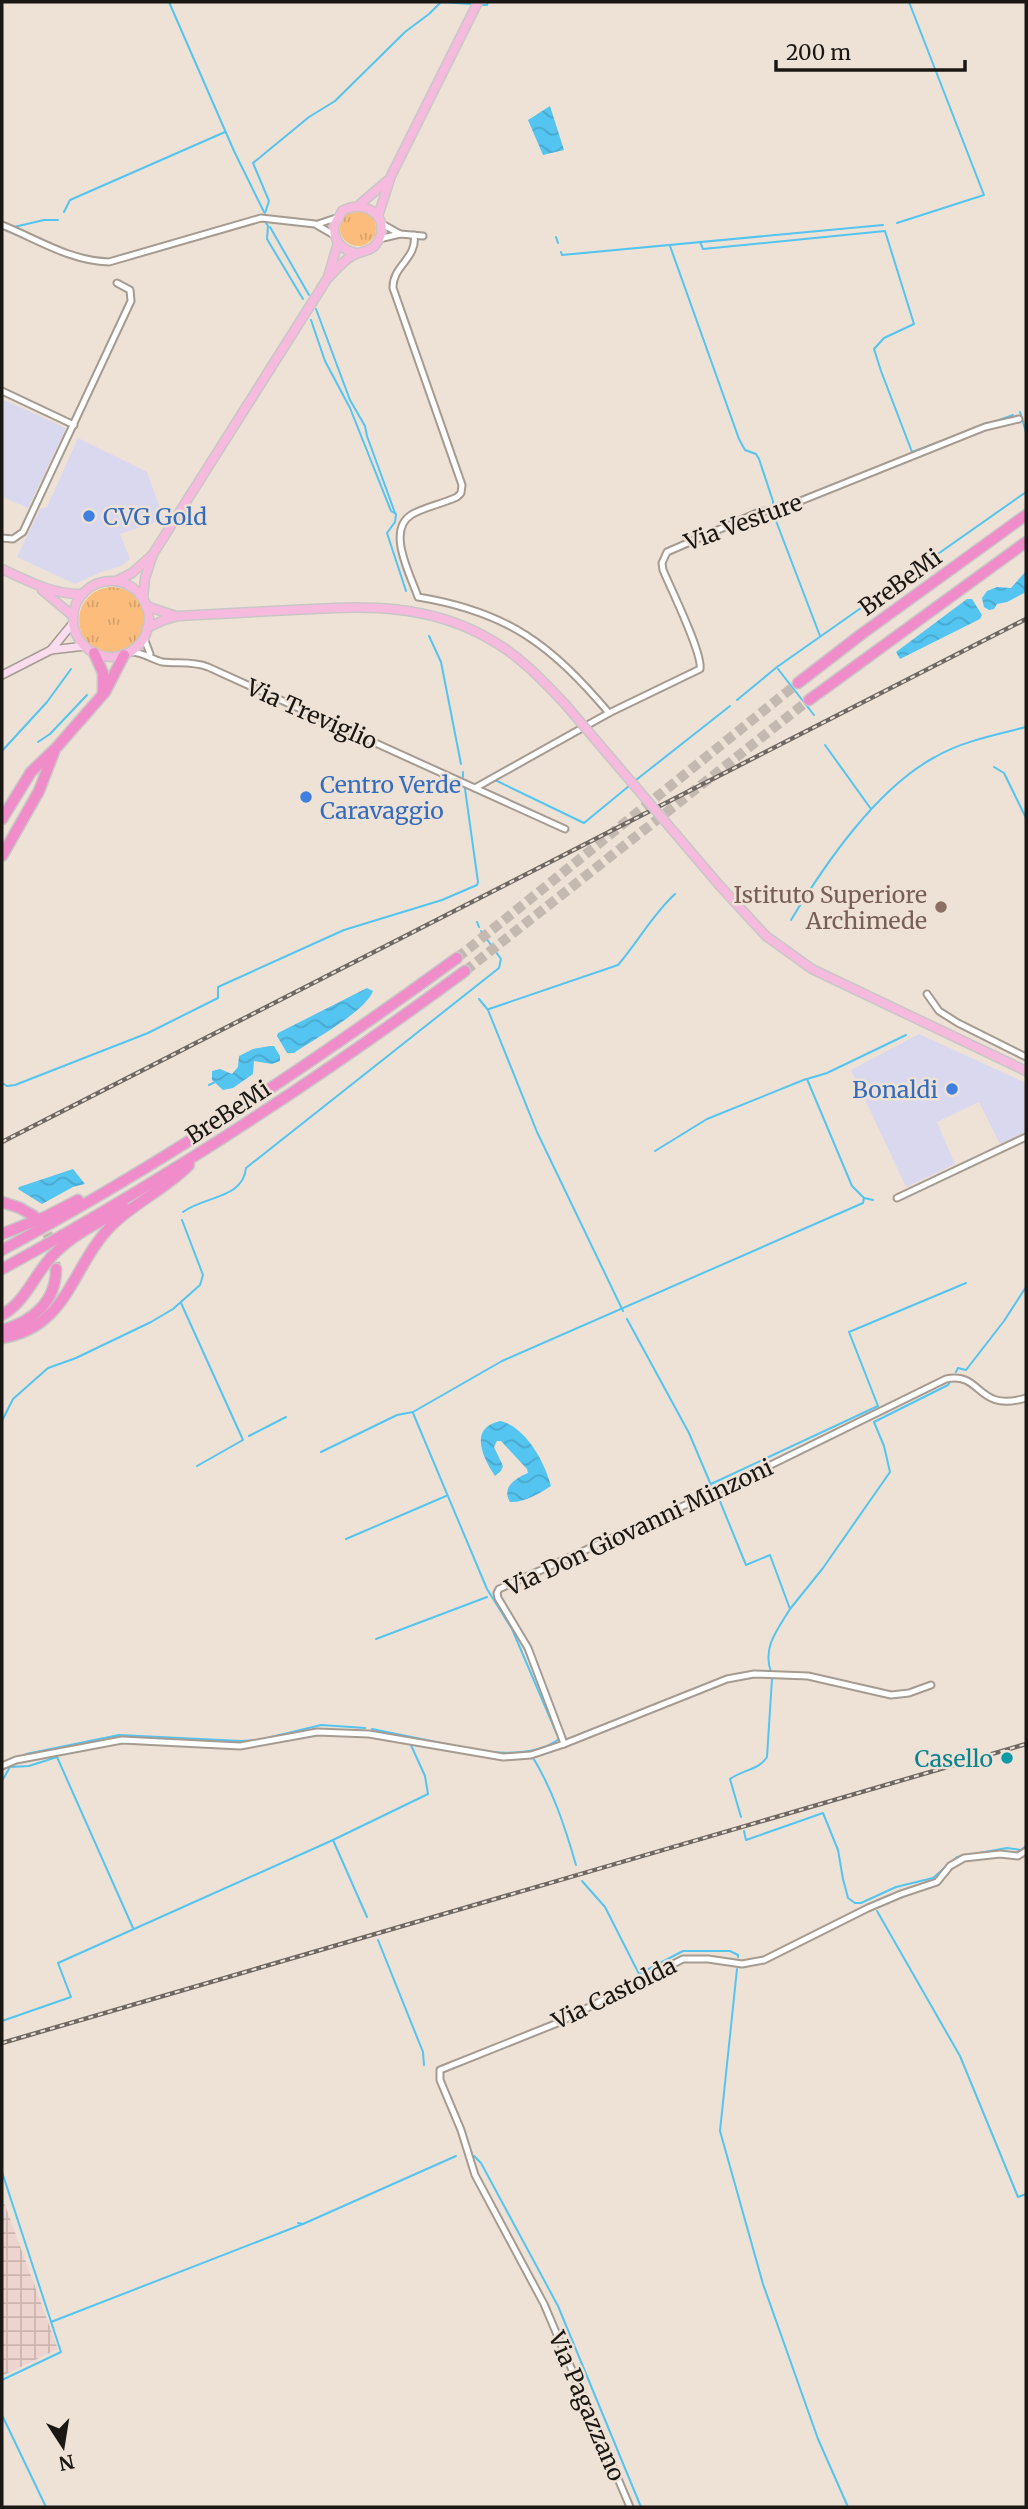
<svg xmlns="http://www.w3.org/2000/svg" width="1028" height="2509" font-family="Merriweather,serif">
<defs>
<pattern id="industrial-grid" width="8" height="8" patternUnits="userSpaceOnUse" patternTransform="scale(1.75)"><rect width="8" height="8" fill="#eed4ce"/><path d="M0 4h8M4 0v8" fill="none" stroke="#ccb5b0"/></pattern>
<pattern id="grass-tufts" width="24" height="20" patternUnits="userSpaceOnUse" patternTransform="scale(1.75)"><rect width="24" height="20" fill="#fcbd7c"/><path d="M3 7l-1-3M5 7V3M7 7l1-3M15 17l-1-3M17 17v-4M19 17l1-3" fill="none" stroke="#d7a26a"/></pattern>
<pattern id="water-waves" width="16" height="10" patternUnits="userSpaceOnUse" patternTransform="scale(1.75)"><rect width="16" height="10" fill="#54c4f1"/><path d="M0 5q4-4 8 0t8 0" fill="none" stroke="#49a8ce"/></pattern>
</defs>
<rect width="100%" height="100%" fill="#eee2d7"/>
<g fill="#dad8ee">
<polygon points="2,399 66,428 28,508 2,497"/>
<polygon points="78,438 147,472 164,519 120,534 130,559 121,566 101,572 75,584 17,557 40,509 47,507"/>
<polygon points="919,1034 1026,1083 1026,1132 1000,1144 979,1102 937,1122 955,1164 906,1187 851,1070"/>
</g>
<polygon fill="url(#industrial-grid)" points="2,2197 58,2349 2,2376"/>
<g fill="url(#grass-tufts)">
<circle cx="358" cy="228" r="18"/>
<circle cx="112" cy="620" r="33"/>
</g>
<g fill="url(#water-waves)">
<polygon points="550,106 564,150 543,155 528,120"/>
<polygon points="1026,571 1026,592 1007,602 997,604 994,609 989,610 984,607 982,598 987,591 997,587 1011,588"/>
<polygon points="967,599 972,599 982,615 980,619 900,659 896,652"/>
<path d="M367,988l6,3c-8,21 -59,48 -79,62h-7l-10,-17 1,-3z"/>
<polygon points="270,1046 274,1046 280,1056 280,1061 272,1064 254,1061 253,1074 233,1088 223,1090 212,1080 212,1071 220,1069 232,1074 238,1067 239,1056 253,1049"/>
<polygon points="73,1169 85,1184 73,1187 42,1204 18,1189 19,1187"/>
<path d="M500,1421c25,5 45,41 51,65 -10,7 -28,17 -41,16 -9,-15 6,-24 18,-29l-1,-4 -26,-28h-4l-3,6 9,19 -2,5 -6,5c-12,-18 -27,-48 5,-55z"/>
</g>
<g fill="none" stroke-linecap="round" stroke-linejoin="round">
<g stroke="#54c4f1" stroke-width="2">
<polyline points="169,2 234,151 264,212"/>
<polyline points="482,5 487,5 488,2"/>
<polyline points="64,212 70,200 225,132"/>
<polyline points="265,213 269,201 253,163 309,117 335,101 405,32 429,14 441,2 471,4"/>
<polyline points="264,220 268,226 267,239 303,299"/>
<polyline points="897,223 984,195 909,2"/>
<polyline points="14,227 44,220 58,220"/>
<polyline points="270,227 309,295"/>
<polyline points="2,229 3,229"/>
<polyline points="556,237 558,243"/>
<polyline points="700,242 703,249 885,231 914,324 884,338 874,349 881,371 912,452 1013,415"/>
<polyline points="670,246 739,439 745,450 756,454 759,459 773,501 773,507"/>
<polyline points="561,252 562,255 883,225"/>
<polyline points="316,309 350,400 365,426 367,436 395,513"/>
<polyline points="311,320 325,361 350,408 391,511 396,514 395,522 387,533 406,591"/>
<polyline points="1020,412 1026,432"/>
<polyline points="1026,456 1026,458"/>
<polyline points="773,513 820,636"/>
<polyline points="429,636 441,662 461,764"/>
<polyline points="778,669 814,715"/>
<polyline points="737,700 777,667 1026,492"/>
<polyline points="38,742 50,734 87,695"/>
<polyline points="825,745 871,809"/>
<polyline points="2,751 47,702 71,669"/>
<polyline points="994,767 1004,773 1026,818"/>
<polyline points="463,772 463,777"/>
<polyline points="495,780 584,823 629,786"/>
<polyline points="636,780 730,706"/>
<path d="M791,920c34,-56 85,-131 144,-163 28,-16 60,-22 91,-30"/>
<polyline points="477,922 479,927"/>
<polyline points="479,999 488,1010 537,1132 623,1311"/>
<path d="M489,1009l129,-44c20,-23 34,-50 57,-71"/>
<polyline points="2,1083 7,1086 15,1085 148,1033 218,998 218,987 344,930 442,900 477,885 478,882 465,789"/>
<polyline points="209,1085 215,1082"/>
<polyline points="655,1151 707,1119 806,1079"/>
<polyline points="873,1200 864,1198 852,1186 807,1079 827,1073 906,1035"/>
<path d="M183,1212c21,-16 60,-13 63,-44l253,-200 2,-9 -20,-28"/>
<polyline points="181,1303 243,1440 197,1466"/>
<polyline points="627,1319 689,1433 711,1485"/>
<polyline points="956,1372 958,1368 966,1370 1004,1321 1026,1287"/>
<path d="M413,1413l74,176 25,40 47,110c-20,15 -48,15 -71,13"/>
<polyline points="2,1421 13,1399 48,1368 76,1358 151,1322 173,1309 200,1285 203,1275 182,1220"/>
<polyline points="249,1436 286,1417"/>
<polyline points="321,1452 397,1415 413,1412 502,1361 863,1203 864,1198"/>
<polyline points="711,1484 878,1406 849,1332 966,1283"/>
<path d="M717,1494l29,71 24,-10 20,54c-12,20 -28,38 -19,63"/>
<polyline points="346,1539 446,1496"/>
<polyline points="790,1609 823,1568 890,1472 884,1446 874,1422 948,1385 950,1382"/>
<polyline points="376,1639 487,1597"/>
<polyline points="372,1729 451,1745"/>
<polyline points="26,1754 119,1735 241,1741 259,1740 321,1725 365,1728"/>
<path d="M532,1756c21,34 33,71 44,109"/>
<polyline points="2,1781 10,1767 29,1766 57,1757 133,1928"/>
<path d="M741,1817l-11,-38c12,-9 29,-9 37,-22l5,-78"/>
<polyline points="744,1831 746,1840 823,1813 838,1850 843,1879 848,1898 855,1903 861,1903 896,1887 933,1878 957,1857 1007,1848 1021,1850 1026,1846"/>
<polyline points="582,1881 605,1907 639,1974 683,1951 730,1951 738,1955 738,1957"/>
<polyline points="877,1911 960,2056 1018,2197 1026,2194"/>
<polyline points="367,1917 333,1840 428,1794 425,1776 410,1743"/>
<polyline points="378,1940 423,2052 424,2065"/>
<polyline points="737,1969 720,2131 763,2284 818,2439 848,2507"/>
<polyline points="2,2021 71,1997 58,1963 333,1840"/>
<polyline points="474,2156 481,2163 558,2306 641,2507"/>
<polyline points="2,2172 61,2352 2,2380"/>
<polyline points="298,2223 303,2224 456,2156"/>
<polyline points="51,2322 303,2224"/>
<polyline points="2,2415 46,2507"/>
</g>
<g stroke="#c4b9b0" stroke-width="10" stroke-dasharray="10 5" stroke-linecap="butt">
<polyline points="457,958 798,683"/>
<polyline points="465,971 809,700"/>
<path d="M39,1221c12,15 15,29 17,48"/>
</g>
<defs>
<g id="street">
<polyline points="318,224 336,218"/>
<polyline points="382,224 400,234"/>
<path d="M2,225c35,14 68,36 107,37l152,-44 54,6 19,11"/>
<path d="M414,235c4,23 -22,31 -21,53l69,197 -1,8 -4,4c-15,7 -33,10 -46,18 -25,16 0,61 7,82 91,15 133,48 191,116"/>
<polyline points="379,239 400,234 423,236"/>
<polyline points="2,391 74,425"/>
<polyline points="2,538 13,539 23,532 131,301 130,290 117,283"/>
<polyline points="144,638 150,654"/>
<path d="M130,652c13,0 21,7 32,10 16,2 30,-1 46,5l357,162"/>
<path d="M475,788l134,-75 91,-44c3,-15 -29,-80 -37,-99l-1,-7 5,-11 90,-39 31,-7 197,-79 34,-8"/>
<polyline points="927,994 939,1011 958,1023 1026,1057"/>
<polyline points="897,1198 1026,1137"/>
<polyline points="564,1744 727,1679 754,1674 808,1676 891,1695 909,1693 931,1685"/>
<path d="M2,1766l14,-6 106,-20 118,6 77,-14 52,2 134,23 28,-2 33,-11 -2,-6 -34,-90 -30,-50 -1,-5 2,-4 233,-105 214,-105c37,-8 29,34 80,19"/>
<polyline points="630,2507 544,2304 475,2175 461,2130 440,2080 440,2070 560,2022 683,1959 708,1959 742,1964 764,1960 868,1908 901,1894 937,1882 950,1866 964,1858 1000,1854 1018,1856 1026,1851"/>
</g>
<g id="secondary">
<polyline points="51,650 85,646"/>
<polyline points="2,675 51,650 73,623"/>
</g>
<g id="primary">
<polyline points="359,205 387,181"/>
<polyline points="378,216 391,176 478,2"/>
<polyline points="328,277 338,243"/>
<path d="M2,569c26,12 51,26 81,25"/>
<polyline points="116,581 132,573 151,556"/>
<circle cx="111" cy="619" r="38"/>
<polyline points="42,590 73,616"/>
<path d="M143,599l2,-21 8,-24 174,-275c8,-8 18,-21 29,-25 9,-4 17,-3 22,-13 14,-25 -15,-43 -36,-30l-8,15c0,15 7,24 22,27"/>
<polyline points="146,606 176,616"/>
<path d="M147,628l17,-8 15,-4c38,-2 75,-4 112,-6 72,-4 138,-8 202,31 28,16 50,40 72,63"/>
<polyline points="720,886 766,936 812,969 1026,1071"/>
</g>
<g id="highway">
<polyline points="94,653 103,673 103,691"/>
<polyline points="798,683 863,633 1026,515"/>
<polyline points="809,700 1026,542"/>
<polyline points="2,819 31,772 56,748 105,692 124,655"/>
<polyline points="2,856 39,791 54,752"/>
<polyline points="2,1202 20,1208 34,1216"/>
<polyline points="2,1234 45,1217 78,1200"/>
<path d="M2,1250c159,-85 309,-186 455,-292"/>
<path d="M2,1269c162,-88 315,-189 463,-298"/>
<path d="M2,1315c25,-14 33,-43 53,-62 20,-20 46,-32 70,-45"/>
<path d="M2,1330c30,-8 54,-28 54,-61"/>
<path d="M2,1338c67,-11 69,-72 110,-113 23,-23 54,-36 77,-60"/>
</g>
</defs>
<use href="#street" stroke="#a69b91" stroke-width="9"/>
<use href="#secondary" stroke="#a69b91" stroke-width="10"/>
<use href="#primary" stroke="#c8c7c6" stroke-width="11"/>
<use href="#highway" stroke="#c8c7c6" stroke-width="13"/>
<use href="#street" stroke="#fff" stroke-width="5"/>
<use href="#secondary" stroke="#fadcef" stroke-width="7"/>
<use href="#primary" stroke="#f6badf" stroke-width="8"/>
<use href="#highway" stroke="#f08cc9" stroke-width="10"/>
<defs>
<g id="rail">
<polyline points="2,1142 1026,619"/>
<polyline points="2,2043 1026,1744"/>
</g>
</defs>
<use href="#rail" stroke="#6f6761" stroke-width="4.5"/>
<use href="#rail" stroke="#eee2d7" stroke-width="2" stroke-dasharray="5" stroke-linecap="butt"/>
<defs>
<polyline id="primary-bridge" points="565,704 720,886"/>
</defs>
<use href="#primary-bridge" stroke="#c8c7c6" stroke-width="11" stroke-linecap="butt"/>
<use href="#primary-bridge" stroke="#f6badf" stroke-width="8"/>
</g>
<g fill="#3f7fe0" stroke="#eee2d7" stroke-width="2.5">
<circle cx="89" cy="516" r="7"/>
<circle cx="306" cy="797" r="7"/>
<circle cx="952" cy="1089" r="7"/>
</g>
<circle fill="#8d6e63" stroke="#eee2d7" stroke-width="2.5" cx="941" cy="907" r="7"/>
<circle fill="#0f9aa8" stroke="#eee2d7" stroke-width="2.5" cx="1007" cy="1758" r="7"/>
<g text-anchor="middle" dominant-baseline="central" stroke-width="5" stroke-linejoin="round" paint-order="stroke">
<g font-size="23" fill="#366cbe" stroke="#eee2d7" text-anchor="start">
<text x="103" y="516">CVG Gold</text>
<text x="320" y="784">Centro Verde<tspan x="320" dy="26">Caravaggio</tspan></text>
<text x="938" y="1089" text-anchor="end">Bonaldi</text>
</g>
<g font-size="23" fill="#1b1713" stroke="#eee2d7">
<text transform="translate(743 522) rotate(-20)">Via Vesture</text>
<text transform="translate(900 582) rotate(-36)">BreBeMi</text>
<text transform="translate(312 714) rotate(24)">Via Treviglio</text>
<text transform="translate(228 1112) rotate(-33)">BreBeMi</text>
<text transform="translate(639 1527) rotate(-25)">Via Don Giovanni Minzoni</text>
<text transform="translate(614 1993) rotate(-26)">Via Castolda</text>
<text transform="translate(587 2406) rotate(67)">Via Pagazzano</text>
</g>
<g font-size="23" fill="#785e54" stroke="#eee2d7" text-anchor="end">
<text x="927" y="894">Istituto Superiore<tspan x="927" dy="26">Archimede</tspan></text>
</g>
<g font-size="23" fill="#0d838f" stroke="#eee2d7" text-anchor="end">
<text x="993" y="1758">Casello</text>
</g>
</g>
<rect width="1028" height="2509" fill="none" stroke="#1b1713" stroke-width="7"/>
<g transform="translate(63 2446) rotate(168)" stroke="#eee2d7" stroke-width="5" paint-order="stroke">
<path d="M0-5L12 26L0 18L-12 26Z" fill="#1b1713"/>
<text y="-10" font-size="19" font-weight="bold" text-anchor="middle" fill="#1b1713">N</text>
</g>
<path d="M776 60v10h189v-10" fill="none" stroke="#1b1713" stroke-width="3.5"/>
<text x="786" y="60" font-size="21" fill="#1b1713" stroke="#eee2d7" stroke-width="5" paint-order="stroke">200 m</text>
</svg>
